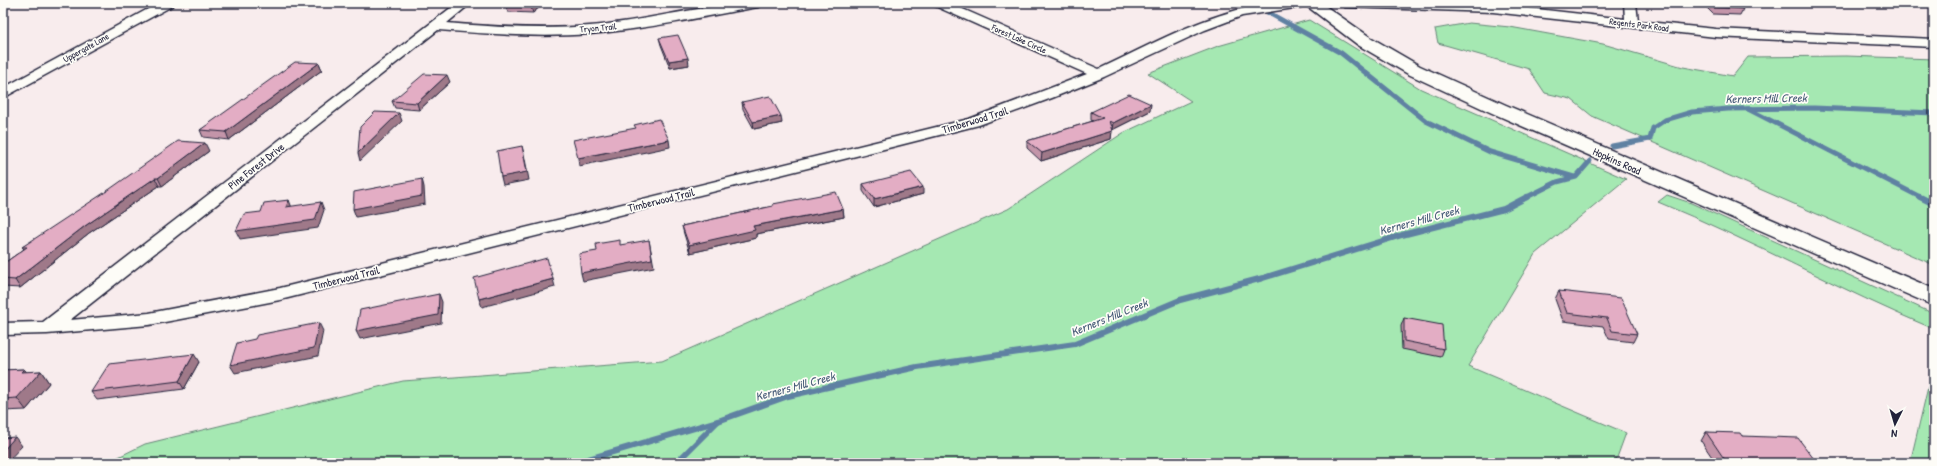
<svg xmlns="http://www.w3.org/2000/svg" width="1937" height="466" font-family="'Patrick Hand',sans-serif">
<rect width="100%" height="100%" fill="#f8eced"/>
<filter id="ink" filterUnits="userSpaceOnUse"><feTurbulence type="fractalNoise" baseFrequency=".025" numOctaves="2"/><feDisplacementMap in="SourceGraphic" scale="8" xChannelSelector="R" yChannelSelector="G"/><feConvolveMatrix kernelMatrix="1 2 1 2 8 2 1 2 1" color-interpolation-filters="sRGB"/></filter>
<g filter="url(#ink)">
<g fill="#a5e8b2" stroke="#648576">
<polygon points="1309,20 1421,89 1626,179 1535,254 1468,366 1626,433 1615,463 106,463 145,444 403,381 662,361 1008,209 1123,133 1191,101 1148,73 1218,46"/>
<polygon points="1469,23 1510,27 1603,44 1683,67 1733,76 1748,57 1846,56 1934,59 1934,265 1592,116 1571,99 1545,93 1529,69 1438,43 1435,29"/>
<path d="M1667,195l24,8 243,111v15c-94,-39 -183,-89 -276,-127z"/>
<polygon points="1928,387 1934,387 1934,463 1910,463"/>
</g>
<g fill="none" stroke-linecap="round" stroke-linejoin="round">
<g stroke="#5f81a2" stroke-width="5">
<polyline points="1251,3 1341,53 1426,121 1490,152 1574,177"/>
<polyline points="1748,109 1922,198"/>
<polyline points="1612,146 1650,139 1653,128 1665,120 1692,112 1728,109 1814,108 1934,113"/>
<polyline points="1525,198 1557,182 1576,177 1590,161"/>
</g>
<g stroke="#5f81a2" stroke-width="6">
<polyline points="1920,197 1934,204"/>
<polyline points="575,463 718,421 788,396 917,367 1075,344 1180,300 1263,278 1402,235 1504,209 1527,197"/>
<polyline points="676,463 718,421"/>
</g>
<defs>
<g id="minor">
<polygon points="159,3 174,3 172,6 3,98 3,88"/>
<path d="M457,3h14l-24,20c47,4 95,7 143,3 58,-5 116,-23 174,-23l-6,4c-56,10 -111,22 -168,27 -51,4 -101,0 -152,-4l-368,290 79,-7 131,-25 689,-169 118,-45 -152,-68 -2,-3h16l150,66c45,-21 90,-46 138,-59 23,-6 47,-7 70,-7l-6,4 -59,9 -37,14 -101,47 -52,21 -73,27 -87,22 -612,153 -131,25 -102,9 -44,1v-12l40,-1z"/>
<polygon points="1339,3 1493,4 1625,19 1624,3 1636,3 1638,21 1716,29 1934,39 1934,47 1716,37 1493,12 1345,7"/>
</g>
<polygon id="secondary" points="1303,3 1321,3 1370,37 1420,66 1506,105 1934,289 1934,306 1492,113 1408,74 1358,45"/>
</defs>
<use href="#minor" stroke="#22223b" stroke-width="3"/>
<use href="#secondary" stroke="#22223b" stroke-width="3"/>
<use href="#minor" fill="#fdfcf7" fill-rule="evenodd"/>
<use href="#secondary" fill="#fdfcf7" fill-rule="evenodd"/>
</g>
<g fill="#c395a9" stroke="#22223b">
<polygon points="509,3 544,3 533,13 508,12 506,6"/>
<polygon points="1702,3 1737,3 1743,9 1740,15 1713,14"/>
<polygon points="659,38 689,65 670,68 661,45"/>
<polygon points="319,63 322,70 229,140 203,137 200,130"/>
<polygon points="450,82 419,110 395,108 392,101"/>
<polygon points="742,102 782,123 754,129 743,109"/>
<polygon points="1150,111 1112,130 1111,139 1041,161 1027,148 1027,141 1093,121 1091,120 1091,112"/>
<polygon points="209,151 162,186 159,186 89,233 20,288 3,287 3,264 24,249 22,247"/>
<polygon points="863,184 923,194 874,207 863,191"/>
<polygon points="773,204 843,209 844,217 756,234 756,238 690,253 684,234 682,226 773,206"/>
<polygon points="1559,291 1637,334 1633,342 1609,339 1603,326 1563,321 1555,299"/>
<polygon points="1404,318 1444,349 1441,357 1402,349 1401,326"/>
<polygon points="199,362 184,389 97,400 91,392"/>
<polygon points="24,369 27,372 41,371 49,383 26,410 3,411 3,370"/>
<polygon points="1706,432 1742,436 1817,463 1716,463 1701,441"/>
</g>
<g fill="#9f7989" stroke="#22223b">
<polygon points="536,3 544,3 533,13 531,7"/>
<polygon points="688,58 689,65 670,68 669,61"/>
<polygon points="319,63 322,70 229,140 226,132"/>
<polygon points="447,75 450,82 419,110 417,103"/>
<polygon points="1151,104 1150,111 1112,130 1113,123"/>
<polygon points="399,113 402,121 360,161 358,153"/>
<polygon points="781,116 782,123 754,129 753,122"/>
<polygon points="1112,131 1111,139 1041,161 1042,153"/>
<polygon points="669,140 670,147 579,166 578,158"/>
<polygon points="205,143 209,151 162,186 158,178"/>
<polygon points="522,146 524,154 529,180 503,185 501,177"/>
<polygon points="155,178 159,186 89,233 20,288 15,280 85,226"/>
<polygon points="422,179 424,187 425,204 356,217 353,209"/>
<polygon points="923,187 923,194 874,207 874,199"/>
<polygon points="289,200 292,208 286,207"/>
<polygon points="321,202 324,210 318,228 240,239 236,231"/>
<polygon points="843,209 844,217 756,234 756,238 690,253 689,245 753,226"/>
<polygon points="649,240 654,267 583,281 581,273"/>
<polygon points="553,279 555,287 482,307 479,299"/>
<polygon points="439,294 442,302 441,323 360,339 356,331"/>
<polygon points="319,323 323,331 318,356 235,373 230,365"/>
<polygon points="194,354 199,362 184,389 179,381"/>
<polygon points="24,369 33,380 41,371 49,383 26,410 17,398 21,372"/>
<polygon points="15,437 22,446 6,463 3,463 3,451"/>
</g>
<g fill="#e3adc4" stroke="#22223b">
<polygon points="509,3 536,3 531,7 506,6"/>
<polygon points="1711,3 1737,3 1743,9 1716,7"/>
<polygon points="678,35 688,58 669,61 659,38"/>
<polygon points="295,62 319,63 226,132 200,130"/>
<polygon points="424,74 447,75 417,103 392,101"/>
<polygon points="1129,94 1151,104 1113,123 1109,121 1112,131 1042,153 1027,141 1103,118 1091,112"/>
<polygon points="770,96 781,116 753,122 742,102"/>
<polygon points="375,112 399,113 358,153 360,127"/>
<polygon points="659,119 669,140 578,158 573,140 636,128 634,125"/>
<polygon points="178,141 205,143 158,178 155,178 85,226 15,280 3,279 3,264 27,247 22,247 110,189"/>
<polygon points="522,146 527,172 501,177 497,151"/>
<polygon points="911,172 923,187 874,199 863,184"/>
<polygon points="422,179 422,196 353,209 354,192"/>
<polygon points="836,192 843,209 753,226 755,230 689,245 682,226 773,206 773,204"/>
<polygon points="289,200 286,207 321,202 315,220 236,231 244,214 261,212 264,203"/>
<polygon points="620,240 620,245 649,240 652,259 581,273 579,254 597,251 596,244"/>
<polygon points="547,258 553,279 479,299 474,278"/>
<polygon points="1559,291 1621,298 1637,334 1612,331 1607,318 1567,313"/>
<polygon points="439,294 438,315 356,331 360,310"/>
<polygon points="1404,318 1442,325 1444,349 1404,341"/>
<polygon points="319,323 314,348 230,365 237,343 255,339 257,335"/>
<polygon points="194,354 179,381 91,392 109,364"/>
<polygon points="24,369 21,372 41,371 17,398 3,399 3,370"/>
<polygon points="1706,432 1740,433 1742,436 1798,438 1817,463 1727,463"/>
<polygon points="15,437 3,451 3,438"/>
</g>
</g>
<g text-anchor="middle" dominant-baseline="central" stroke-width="3.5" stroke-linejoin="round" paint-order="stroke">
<g font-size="9" fill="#22223b" stroke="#fdfcf7">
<text transform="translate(1639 25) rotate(7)">Regents Park Road</text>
<text transform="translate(598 28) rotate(-5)">Tryon Trail</text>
<text transform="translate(1019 39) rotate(24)">Forest Lake Circle</text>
<text transform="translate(86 48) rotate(-29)">Uppergate Lane</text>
</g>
<g font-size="11" fill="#22223b" stroke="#fdfcf7">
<text transform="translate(975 120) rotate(-17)">Timberwood Trail</text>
<text transform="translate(1617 161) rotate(24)">Hopkins Road</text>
<text transform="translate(256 166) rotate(-38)">Pine Forest Drive</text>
<text transform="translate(661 200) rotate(-14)">Timberwood Trail</text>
<text transform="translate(346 278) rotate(-14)">Timberwood Trail</text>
</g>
<g font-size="12" font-style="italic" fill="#465a77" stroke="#fdfcf7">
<text transform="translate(1766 98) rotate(-1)">Kerners Mill Creek</text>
<text transform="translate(1419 220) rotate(-15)">Kerners Mill Creek</text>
<text transform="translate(1109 317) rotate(-22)">Kerners Mill Creek</text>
<text transform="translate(795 386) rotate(-15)">Kerners Mill Creek</text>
</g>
</g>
<rect width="1937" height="466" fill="none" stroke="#fdfcf7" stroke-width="16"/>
<rect x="8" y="8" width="1921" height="450" fill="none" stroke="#22223b" stroke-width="1.5" filter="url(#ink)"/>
<g transform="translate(1895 424) rotate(185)" stroke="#fdfcf7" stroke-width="3" paint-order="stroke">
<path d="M0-3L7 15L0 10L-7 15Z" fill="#22223b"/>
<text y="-6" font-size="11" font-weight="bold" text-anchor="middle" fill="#22223b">N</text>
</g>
</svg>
